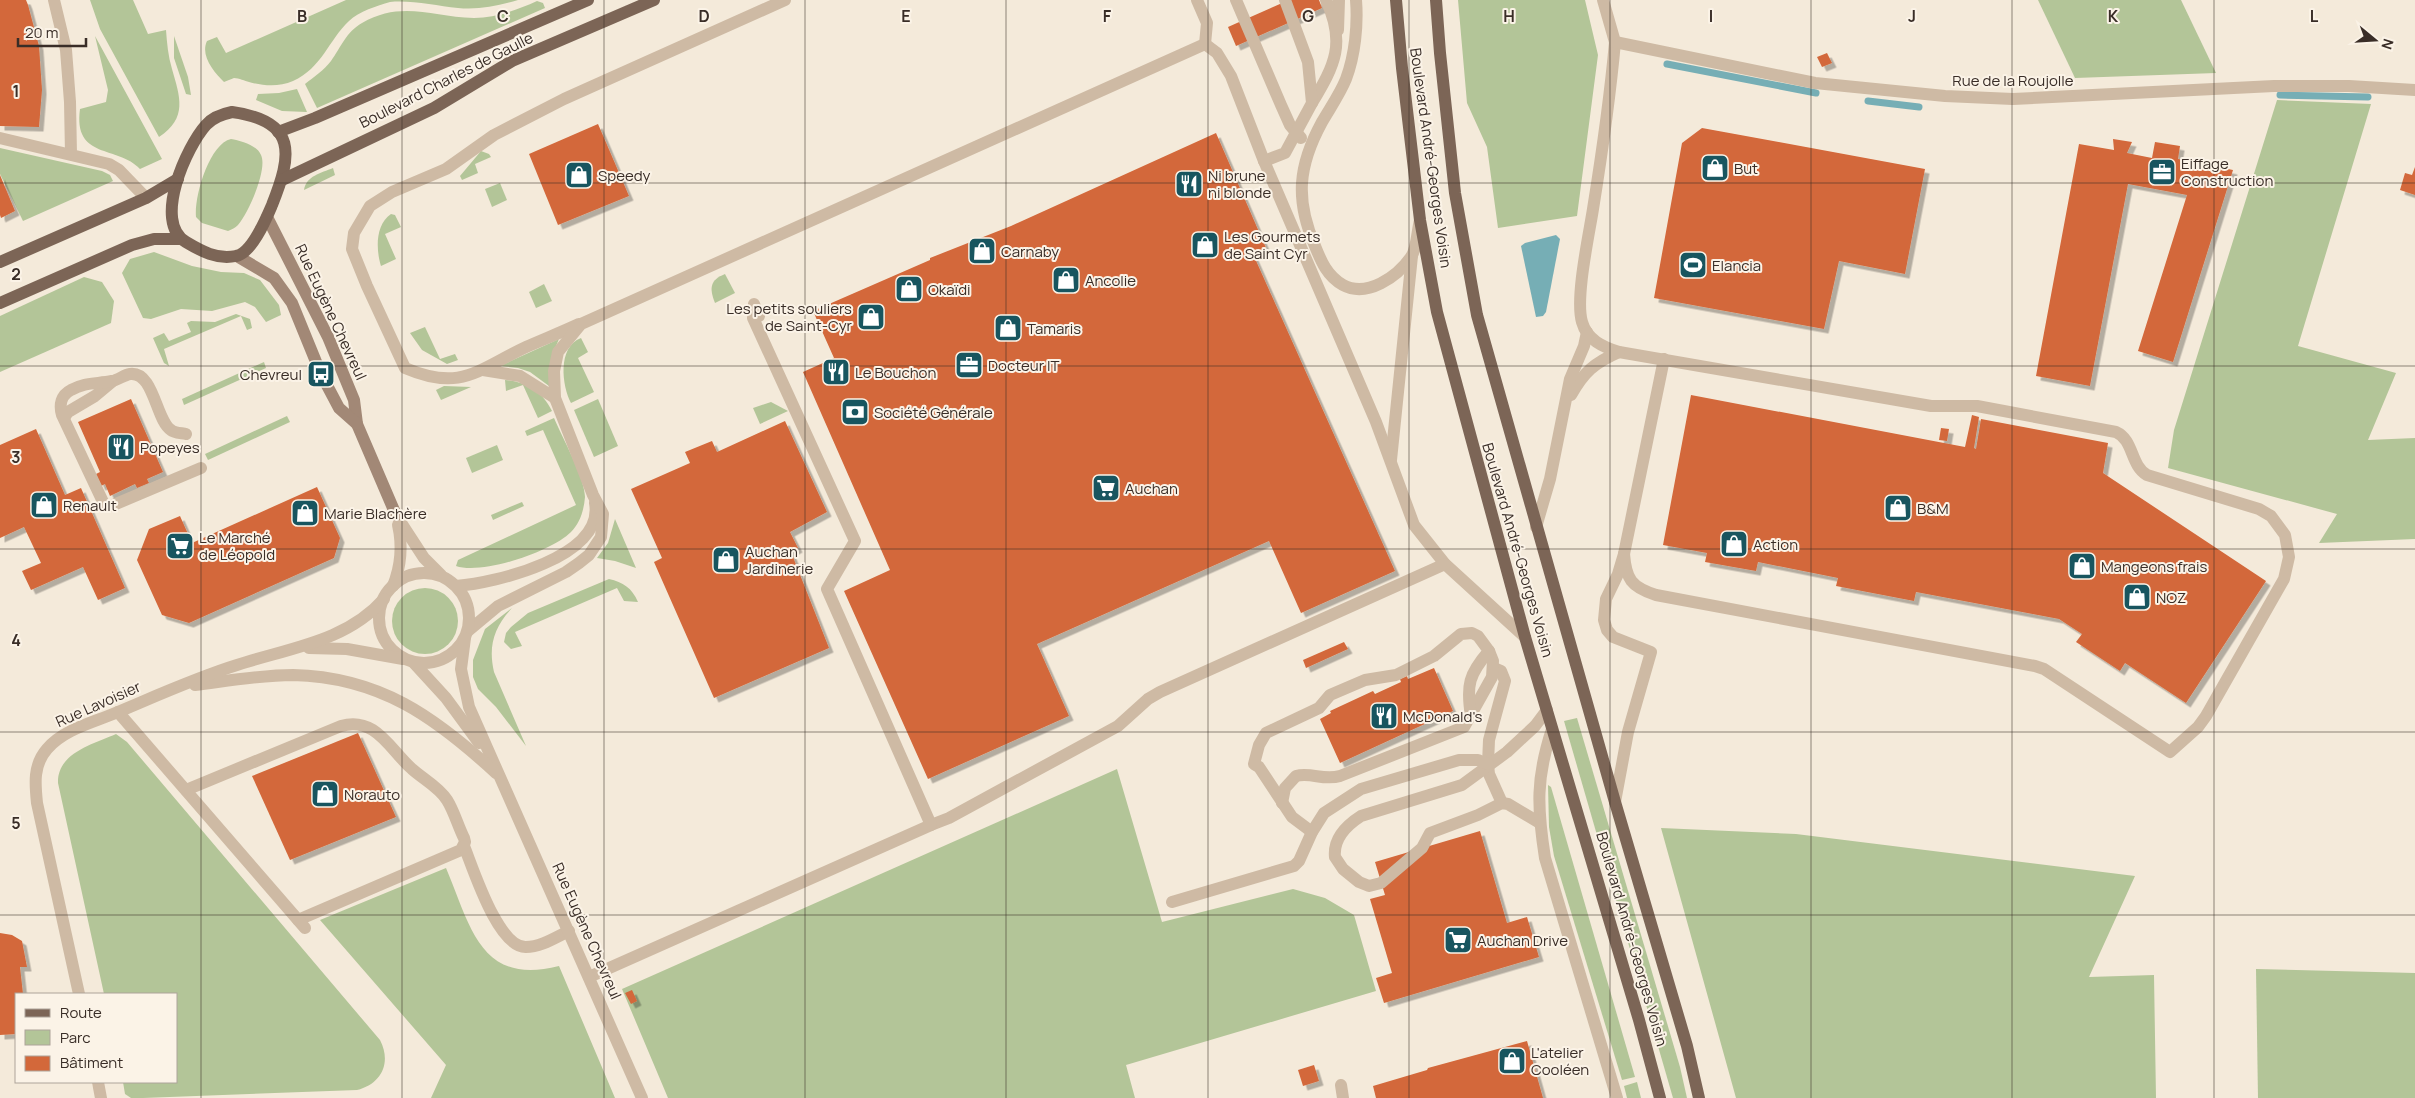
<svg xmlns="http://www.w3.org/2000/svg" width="2415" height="1098" font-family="Manrope,sans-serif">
<defs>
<filter id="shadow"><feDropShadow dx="4.5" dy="4.5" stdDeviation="0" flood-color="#0004"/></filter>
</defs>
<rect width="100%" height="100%" fill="#f4eada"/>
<g fill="#b3c598">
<path d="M90,0h43l15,34 18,-4c1,13 2,26 6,39 8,28 16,49 -13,68l-59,-108z"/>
<path d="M346,0h172c-20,6 -40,10 -60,8 -22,-2 -46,-8 -68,-6 -13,4 -31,9 -41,19 -21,20 -27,47 -56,60 -14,6 -29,5 -44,1 -4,-1 -10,-4 -15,-4 -3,1 -7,3 -10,4 -10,-10 -24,-26 -17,-41l10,-4 9,16z"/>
<polygon points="1458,0 1585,0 1598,55 1577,216 1498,228 1487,147 1467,103"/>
<polygon points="2038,0 2181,0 2216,73 2075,78"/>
<path d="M537,1l6,2 2,5 -228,100 -12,-24c9,-7 19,-14 26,-23 10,-14 15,-29 31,-38 40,-23 70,-6 112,-5 22,0 43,-8 63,-17z"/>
<path d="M95,36l67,123 -22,10c-22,-24 -67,-9 -60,-60l26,-7 2,-12z"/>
<polygon points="174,36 188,77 191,95 186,94 174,58"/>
<polygon points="297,89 307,112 282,111 256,100 258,94 279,93"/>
<polygon points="2277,100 2371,104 2298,346 2396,373 2368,440 2415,438 2415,539 2319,543 2337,514 2168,468 2174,430"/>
<path d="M231,139c10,2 26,6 30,16 7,14 -13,59 -23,70 -3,3 -6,4 -10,6l-26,-8 -6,-6c-2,-20 13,-73 35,-78z"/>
<polygon points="0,148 102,171 110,175 113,181 23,221 0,174"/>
<polygon points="481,151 489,154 491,157 475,164 478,173 462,180 460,176"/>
<path d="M333,168l2,7 -31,15c2,-14 17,-17 29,-22z"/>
<polygon points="500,183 507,200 492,207 485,189"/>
<path d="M391,214l4,1 6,12 -16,7 11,25 -15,7c-5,-16 -6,-41 10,-52z"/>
<polygon points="154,252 192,266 221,272 244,273 260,280 279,305 281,315 266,322 255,307 245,302 212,311 181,309 151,319 143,318 122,273 130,259"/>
<path d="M725,274l10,19 -20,10c-6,-15 -5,-23 10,-29z"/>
<polygon points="84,277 102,282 114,301 111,323 0,372 0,316"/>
<polygon points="544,284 552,301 536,308 529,292"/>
<polygon points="236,314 250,319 252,328 247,330 241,316 164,349 169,366 164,363 153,338 164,333 169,341 191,332 187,323 191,321 215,322"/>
<polygon points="425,327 440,359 455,354 458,360 447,364 422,350 410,333"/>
<path d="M581,338l7,14 -10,6 16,34 -23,11c-9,-17 -14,-56 10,-65z"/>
<polygon points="559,339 553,353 549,386 530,372 518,368 500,366"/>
<polygon points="264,362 266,368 184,405 182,399"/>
<path d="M505,380c22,2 37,11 47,31l-14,7 -15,-33 -17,6z"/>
<polygon points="444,386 471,387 441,400 436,390"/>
<polygon points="598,399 618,446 594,457 574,410"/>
<polygon points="771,402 788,411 760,424 753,408"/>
<polygon points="287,416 290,422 208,460 205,454"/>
<path d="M554,418c8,19 31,60 31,79 -1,13 -5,26 -14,35 -20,20 -89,43 -115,34l2,-6 118,-55 -33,-75 -16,6 -2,-5z"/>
<polygon points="497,445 503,460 472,473 466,458"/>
<polygon points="522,502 524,506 493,520 491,515"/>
<polygon points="615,519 636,568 615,561 597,558 608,543"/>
<path d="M609,579c14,3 23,9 29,23l-14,-1 -7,-13 -102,44 7,14 -11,3 -7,-7 2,-9 5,-6 17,-14z"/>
<circle cx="425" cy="621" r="33"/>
<path d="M512,608c-18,19 -24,38 -18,64l32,74 -30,-39 -18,-18 -5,-12v-17l12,-31z"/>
<polygon points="1577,718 1680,1067 1687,1098 1673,1098 1564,721"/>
<path d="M116,734l11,8 253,298c12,23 1,44 -23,50l-214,8h-12l-6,-4 -2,-12h53v-88h-72l-46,-211c-1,-30 35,-39 58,-49z"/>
<polygon points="1117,769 1162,922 1293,889 1325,898 1354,915 1376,991 1126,1065 1135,1098 668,1098 622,989"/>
<polygon points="1548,785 1551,787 1635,1077 1622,1080 1554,856 1549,827"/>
<polygon points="1661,828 1796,834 2135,876 2089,977 2154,975 2156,1098 1736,1098"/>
<path d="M446,868c25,59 34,118 113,98l56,132h-184l15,-33 -126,-145z"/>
<polygon points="2256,969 2415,973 2415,1098 2258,1098"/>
<polygon points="1637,1082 1641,1098 1627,1098 1624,1086"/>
</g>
<polygon fill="#76aeb5" points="1556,235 1560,239 1546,312 1543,316 1536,317 1521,246 1525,243"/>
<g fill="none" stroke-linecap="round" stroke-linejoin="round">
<g stroke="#76aeb5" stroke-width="7">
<polyline points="1667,64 1816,93"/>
<polyline points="2280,95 2368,97"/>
<polyline points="1868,101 1919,107"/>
</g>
</g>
<g fill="#d3683a" filter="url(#shadow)">
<polygon points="0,0 26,0 28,5 39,46 42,90 39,127 0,126"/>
<polygon points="1289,0 1319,0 1322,8 1236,46 1228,27"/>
<polygon points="1827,53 1832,63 1822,67 1817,57"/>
<polygon points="598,124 629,196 558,225 529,154"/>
<polygon points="1702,128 1925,169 1905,274 1839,261 1824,329 1654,298 1682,143"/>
<polygon points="1216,133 1266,248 1253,254 1395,571 1301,613 1269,541 1037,644 1069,716 928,779 844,591 890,570 803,372 834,358 813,311 930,260 930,258 1011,226"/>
<polygon points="2113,139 2132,142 2127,153 2152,158 2155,142 2180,146 2178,159 2233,170 2173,362 2138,351 2187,195 2128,184 2090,386 2036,376 2079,144 2114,150"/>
<polygon points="2415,167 2415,195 2400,190 2405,173 2412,175"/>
<polygon points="0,175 15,211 1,218 0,215"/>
<polygon points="1691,395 1965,447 1972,415 1979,417 1974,448 1976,449 1981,419 2108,443 2103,473 2266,581 2186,703 2125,663 2120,671 2076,642 2082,634 2059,619 1916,592 1914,601 1836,586 1838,578 1758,562 1756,571 1705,562 1707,553 1663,545"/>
<polygon points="131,399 163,472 147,479 149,483 137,488 135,484 110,496 105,484 101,486 96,474 100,472 78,422"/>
<polygon points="785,421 827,512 790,532 798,548 791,552 829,648 714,698 654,562 662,558 631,489 690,463 685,452 712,441 717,452"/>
<polygon points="1941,428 1949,429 1947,441 1939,440"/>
<polygon points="36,429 65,495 81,488 125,588 98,600 83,567 31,590 22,571 41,563 24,527 0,538 0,445"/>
<polygon points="317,487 340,538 334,558 189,623 162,615 137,560 149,529 180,516 192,543"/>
<polygon points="1344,642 1348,649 1306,668 1303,660"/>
<polygon points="1434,668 1453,711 1340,763 1320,719 1331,713 1330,711 1373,691 1375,694 1401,682 1400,679 1407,676 1408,679"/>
<polygon points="358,733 396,817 290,860 252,776"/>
<polygon points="1480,831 1507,923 1527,917 1539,957 1384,1003 1376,978 1392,973 1370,899 1385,895 1375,862"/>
<polygon points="0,933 12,935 22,941 27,967 20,967 23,994 16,994 16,1034 0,1035"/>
<polygon points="632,990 637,1001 631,1004 625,993"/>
<polygon points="1527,1041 1543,1098 1376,1098 1373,1086 1427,1070 1428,1068"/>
<polygon points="1314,1065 1319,1081 1303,1086 1298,1070"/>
</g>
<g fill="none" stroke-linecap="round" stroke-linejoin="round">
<g stroke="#cebaa4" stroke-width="12">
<polyline points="54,0 66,50 70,102 71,154"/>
<polyline points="1197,0 1207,23 1205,44"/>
<polyline points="1236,0 1281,105 1290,125 1301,138"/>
<path d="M1356,0c2,25 -1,55 -10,79 -6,15 -16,29 -24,43 -24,44 -27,78 -7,124 6,15 12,30 28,39 24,13 54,-8 68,-28 6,-8 6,-26 9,-37"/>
<polyline points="1338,30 1339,0"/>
<path d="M1615,42c-5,56 -13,111 -22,167 -4,26 -18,89 -11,113 5,18 21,25 37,30l312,54h46l139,26c18,8 14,33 31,43l112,34 12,7 14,19 4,22 -5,22 -78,137 -8,11 -28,25 -126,-83 -9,-3 -379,-71c-25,-8 -30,-16 -32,-41"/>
<path d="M1312,103c23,-38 34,-60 14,-103"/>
<polyline points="0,138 109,164 119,170 146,198"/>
<polyline points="1264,161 1285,153 1312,103 1308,62 1285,0"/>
<path d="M579,324c-17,8 -35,15 -53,23 -49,23 -65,45 -121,21l-38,-82 -15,-37 2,-16 16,-27 22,-14 54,-23 48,-34 70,-36 221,-99"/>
<polyline points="483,370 520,376 555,398"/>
<path d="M1571,395c13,-23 23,-32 48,-43"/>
<polyline points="64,418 68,412 95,396 113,381"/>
<path d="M186,434c-4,-1 -12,-1 -15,-4 -15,-9 -17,-59 -41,-56 -6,1 -12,6 -18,7 -15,3 -27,1 -41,9 -10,5 -12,15 -9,25l42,89 7,2 90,-38"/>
<polyline points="1391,460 1412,256"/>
<polyline points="1536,527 1550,479 1570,379 1584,346 1587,332"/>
<path d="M456,586c39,-3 149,-29 139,-83"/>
<polyline points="468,631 498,606 566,572 579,563 589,555 601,537 603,514 593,495 555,398 554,371 558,352 581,324 1205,44 1217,53 1231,76 1264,161 1376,422 1414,525 1445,564 1525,637"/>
<polyline points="1494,668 1501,671 1505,681 1489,740 1488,764 1489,774 1502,803"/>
<path d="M1552,729c-16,49 -15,78 -7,129l72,240"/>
<path d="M186,790l155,-64c35,-10 49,24 71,43 11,10 27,18 35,31 7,11 11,26 17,38l1,4 -4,8 -163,70"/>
<polyline points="1615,802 1628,732 1651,652 1613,637 1607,630 1604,620 1606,599 1618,574 1624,554 1664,359"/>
<path d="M1282,803l3,-15 11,-12c15,-4 28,5 44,0l124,-49 28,-50 1,-16 -4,-10"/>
<path d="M1540,823l-32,-19 -6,-1 -24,12 -48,18 -8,15 -41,35 -12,3 -10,-4 -16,-13 -8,-12c-2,-19 12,-32 26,-41l101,-31 45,-33 28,-26 12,-16"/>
<polyline points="931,825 949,818 1118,726 1148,699 1160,692 1445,564"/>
<path d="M1312,832l-20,-15 -33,-50 -5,-3 5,-19 7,-12 53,-25 11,-13 35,-15 31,-5 38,-19 27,-22 11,-1 6,3 11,15c-20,23 -23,34 -18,65"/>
<path d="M464,846c9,22 34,102 62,101 15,0 30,-10 43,-16"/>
<polyline points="1172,902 1294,866 1299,861 1312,832 1324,813 1361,789 1459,760 1478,760 1488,764"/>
<polyline points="589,977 931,825 827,589 855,541 753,318 759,316 754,304"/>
<polyline points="1341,1085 1343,1098"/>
</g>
<g stroke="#cebaa4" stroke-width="12">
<polyline points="1603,0 1615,42 1815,83 1945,96 2013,99 2274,86 2349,86 2415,90"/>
<polyline points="396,515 424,558 441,575"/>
<circle cx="424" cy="618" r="45"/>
<path d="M393,586c8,-20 10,-39 5,-61"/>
<polyline points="465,638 461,669 469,707 642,1098"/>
<polyline points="309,648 347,649 403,659"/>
<polyline points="413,662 446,698 479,743"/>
<path d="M195,685c32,-4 66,-10 98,-10 87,2 142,42 203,98"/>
<polyline points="118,712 305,928"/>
<path d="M79,994l-42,-191c-2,-19 -4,-38 10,-54 16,-19 44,-26 66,-35 41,-17 82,-36 124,-49 52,-17 109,-23 147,-66"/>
<polyline points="98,1082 101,1098"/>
</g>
<g stroke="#a28876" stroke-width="12">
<polyline points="267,217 328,337 354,400 357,424 396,515"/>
<polyline points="237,256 274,278 292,303 321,374 339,408 357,424"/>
</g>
<g stroke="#7c6556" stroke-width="12">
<polyline points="1396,0 1402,68 1420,220 1437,312 1525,637 1639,1020 1660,1098"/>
<polyline points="1436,0 1440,53 1455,193 1477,315 1615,802 1687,1046 1699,1098"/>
<path d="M232,112c66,9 60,43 40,93 -6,14 -20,48 -36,51 -19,4 -35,-5 -50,-14 -34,-20 1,-96 20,-117 7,-8 16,-11 26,-13z"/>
<polyline points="278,132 315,118 588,0"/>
<polyline points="282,180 434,108 512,61 654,0"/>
<polyline points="0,262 146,198 178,179"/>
<polyline points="0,303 132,245 154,239 181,239"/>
</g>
</g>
<path fill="none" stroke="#392d27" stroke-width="1" stroke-opacity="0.55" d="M201,0v1098M402,0v1098M604,0v1098M805,0v1098M1006,0v1098M1208,0v1098M1409,0v1098M1610,0v1098M1811,0v1098M2012,0v1098M2214,0v1098M0,183h2415M0,366h2415M0,549h2415M0,732h2415M0,915h2415"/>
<defs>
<symbol id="shop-square" viewBox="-11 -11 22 22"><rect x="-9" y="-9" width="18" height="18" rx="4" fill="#18555f" stroke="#fbf3e7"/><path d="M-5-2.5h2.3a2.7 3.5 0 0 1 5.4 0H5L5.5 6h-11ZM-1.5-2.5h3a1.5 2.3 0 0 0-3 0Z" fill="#fff"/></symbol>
<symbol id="office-square" viewBox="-11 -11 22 22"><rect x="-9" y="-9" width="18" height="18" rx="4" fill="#18555f" stroke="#fbf3e7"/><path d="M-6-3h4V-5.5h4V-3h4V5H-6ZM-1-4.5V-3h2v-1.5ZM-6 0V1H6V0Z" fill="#fff"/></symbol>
<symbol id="restaurant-square" viewBox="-11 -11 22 22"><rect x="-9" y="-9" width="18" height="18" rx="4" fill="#18555f" stroke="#fbf3e7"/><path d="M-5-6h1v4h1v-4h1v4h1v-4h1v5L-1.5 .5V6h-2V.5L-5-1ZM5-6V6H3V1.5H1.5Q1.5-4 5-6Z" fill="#fff"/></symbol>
<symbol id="stadium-square" viewBox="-11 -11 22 22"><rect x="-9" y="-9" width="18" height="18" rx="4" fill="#18555f" stroke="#fbf3e7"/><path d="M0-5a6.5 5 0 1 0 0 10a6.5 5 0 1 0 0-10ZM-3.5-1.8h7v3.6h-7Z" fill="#fff"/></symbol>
<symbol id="bus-square" viewBox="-11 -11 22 22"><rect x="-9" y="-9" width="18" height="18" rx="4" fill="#18555f" stroke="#fbf3e7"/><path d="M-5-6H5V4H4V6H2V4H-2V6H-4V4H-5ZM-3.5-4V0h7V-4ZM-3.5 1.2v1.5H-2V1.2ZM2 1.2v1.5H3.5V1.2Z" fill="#fff"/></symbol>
<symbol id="bank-square" viewBox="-11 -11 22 22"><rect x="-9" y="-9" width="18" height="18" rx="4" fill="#18555f" stroke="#fbf3e7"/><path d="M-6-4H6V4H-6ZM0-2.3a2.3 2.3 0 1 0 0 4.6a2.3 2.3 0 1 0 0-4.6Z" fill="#fff"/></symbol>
<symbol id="supermarket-square" viewBox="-11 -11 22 22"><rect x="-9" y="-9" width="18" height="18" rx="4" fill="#18555f" stroke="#fbf3e7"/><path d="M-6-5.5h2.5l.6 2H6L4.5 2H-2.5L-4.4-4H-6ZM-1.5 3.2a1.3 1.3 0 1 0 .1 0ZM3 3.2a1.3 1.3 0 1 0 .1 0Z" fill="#fff"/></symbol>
</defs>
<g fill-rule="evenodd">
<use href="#shop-square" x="1699" y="152" width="32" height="32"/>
<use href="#office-square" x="2146" y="156" width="32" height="32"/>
<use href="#shop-square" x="563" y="159" width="32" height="32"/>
<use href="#restaurant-square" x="1173" y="168" width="32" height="32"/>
<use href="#shop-square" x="1189" y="229" width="32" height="32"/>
<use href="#shop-square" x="966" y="235" width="32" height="32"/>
<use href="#stadium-square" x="1677" y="249" width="32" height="32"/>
<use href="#shop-square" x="1050" y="264" width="32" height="32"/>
<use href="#shop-square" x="893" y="273" width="32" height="32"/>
<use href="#shop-square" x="855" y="301" width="32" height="32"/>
<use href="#shop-square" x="992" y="312" width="32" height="32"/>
<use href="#office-square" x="953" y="349" width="32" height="32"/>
<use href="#restaurant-square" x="820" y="356" width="32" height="32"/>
<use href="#bus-square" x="305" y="358" width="32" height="32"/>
<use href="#bank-square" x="839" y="396" width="32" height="32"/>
<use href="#restaurant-square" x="105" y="431" width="32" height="32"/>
<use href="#supermarket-square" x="1090" y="472" width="32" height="32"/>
<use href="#shop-square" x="28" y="489" width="32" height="32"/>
<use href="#shop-square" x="1882" y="492" width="32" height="32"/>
<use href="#shop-square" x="289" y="497" width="32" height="32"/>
<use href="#shop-square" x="1718" y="528" width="32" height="32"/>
<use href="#supermarket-square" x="164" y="530" width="32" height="32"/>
<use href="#shop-square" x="710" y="544" width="32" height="32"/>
<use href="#shop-square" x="2066" y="550" width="32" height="32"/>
<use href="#shop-square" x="2121" y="581" width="32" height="32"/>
<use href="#restaurant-square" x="1368" y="700" width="32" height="32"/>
<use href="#shop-square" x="309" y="778" width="32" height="32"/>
<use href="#supermarket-square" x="1442" y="924" width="32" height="32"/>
<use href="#shop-square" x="1496" y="1045" width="32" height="32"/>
</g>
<g text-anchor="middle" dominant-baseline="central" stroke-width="4" stroke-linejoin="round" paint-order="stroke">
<g font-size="15" fill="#392d27" stroke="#fbf3e7">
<text transform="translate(446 80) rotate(-27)">Boulevard Charles de Gaulle</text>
<text x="2013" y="80">Rue de la Roujolle</text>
<text transform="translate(1431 158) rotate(82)">Boulevard André-Georges Voisin</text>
<text transform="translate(331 312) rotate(65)">Rue Eugène Chevreul</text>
<text transform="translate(1518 550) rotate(74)">Boulevard André-Georges Voisin</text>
<text transform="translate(98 704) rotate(-24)">Rue Lavoisier</text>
<text transform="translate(587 931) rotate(66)">Rue Eugène Chevreul</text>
<text transform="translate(1632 939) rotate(74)">Boulevard André-Georges Voisin</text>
</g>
<g font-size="15" fill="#392d27" stroke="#fbf3e7" text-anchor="start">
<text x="2181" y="163">Eiffage<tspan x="2181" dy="17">Construction</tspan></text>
<text x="1734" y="168">But</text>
<text x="598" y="175">Speedy</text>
<text x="1208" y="175">Ni brune<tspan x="1208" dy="17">ni blonde</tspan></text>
<text x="1224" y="236">Les Gourmets<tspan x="1224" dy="17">de Saint Cyr</tspan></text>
<text x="1001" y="251">Carnaby</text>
<text x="1712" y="265">Elancia</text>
<text x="1085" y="280">Ancolie</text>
<text x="928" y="289">Okaïdi</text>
<text x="852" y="308" text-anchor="end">Les petits souliers<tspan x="852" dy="17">de Saint-Cyr</tspan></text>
<text x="1027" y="328">Tamaris</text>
<text x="988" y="365">Docteur IT</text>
<text x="855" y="372">Le Bouchon</text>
<text x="302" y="374" text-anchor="end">Chevreul</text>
<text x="874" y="412">Société Générale</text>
<text x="140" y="447">Popeyes</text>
<text x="1125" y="488">Auchan</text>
<text x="63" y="505">Renault</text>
<text x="1917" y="508">B&amp;M</text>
<text x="324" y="513">Marie Blachère</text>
<text x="199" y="537">Le Marché<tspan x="199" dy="17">de Léopold</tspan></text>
<text x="1753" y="544">Action</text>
<text x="745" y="551">Auchan<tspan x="745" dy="17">Jardinerie</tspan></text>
<text x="2101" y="566">Mangeons frais</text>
<text x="2156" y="597">NOZ</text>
<text x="1403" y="716">McDonald's</text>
<text x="344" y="794">Norauto</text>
<text x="1477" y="940">Auchan Drive</text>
<text x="1531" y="1052">L'atelier<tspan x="1531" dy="17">Cooléen</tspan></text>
</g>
</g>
<g font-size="16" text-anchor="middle" font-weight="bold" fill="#392d27" stroke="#fbf3e7" stroke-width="4" stroke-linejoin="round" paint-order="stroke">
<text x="302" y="22">B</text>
<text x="503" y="22">C</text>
<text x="704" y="22">D</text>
<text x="906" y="22">E</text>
<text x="1107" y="22">F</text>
<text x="1308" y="22">G</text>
<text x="1509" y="22">H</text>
<text x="1711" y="22">I</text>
<text x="1912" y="22">J</text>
<text x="2113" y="22">K</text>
<text x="2314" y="22">L</text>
<text x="16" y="97">1</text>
<text x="16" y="280">2</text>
<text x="16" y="463">3</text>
<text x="16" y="646">4</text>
<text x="16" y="829">5</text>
</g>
<rect x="15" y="993" width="162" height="90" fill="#fbf3e7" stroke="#ada49a"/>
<rect x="25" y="1009" width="25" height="8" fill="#7c6556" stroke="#ada49a"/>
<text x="60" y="1018" font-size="15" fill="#392d27">Route</text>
<rect x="25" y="1030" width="25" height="15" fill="#b3c598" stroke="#ada49a"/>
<text x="60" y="1043" font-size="15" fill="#392d27">Parc</text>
<rect x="25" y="1056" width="25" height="15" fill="#d3683a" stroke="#ada49a"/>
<text x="60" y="1068" font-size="15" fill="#392d27">Bâtiment</text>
<g transform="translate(2375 40) rotate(108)" stroke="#fbf3e7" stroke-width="4" paint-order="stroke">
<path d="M0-4L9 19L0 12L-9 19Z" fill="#392d27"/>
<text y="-8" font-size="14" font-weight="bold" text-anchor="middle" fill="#392d27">N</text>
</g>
<path d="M18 38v8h68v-8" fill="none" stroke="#392d27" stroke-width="2.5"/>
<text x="25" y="38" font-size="15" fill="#392d27" stroke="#fbf3e7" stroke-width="4" paint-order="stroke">20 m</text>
</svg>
